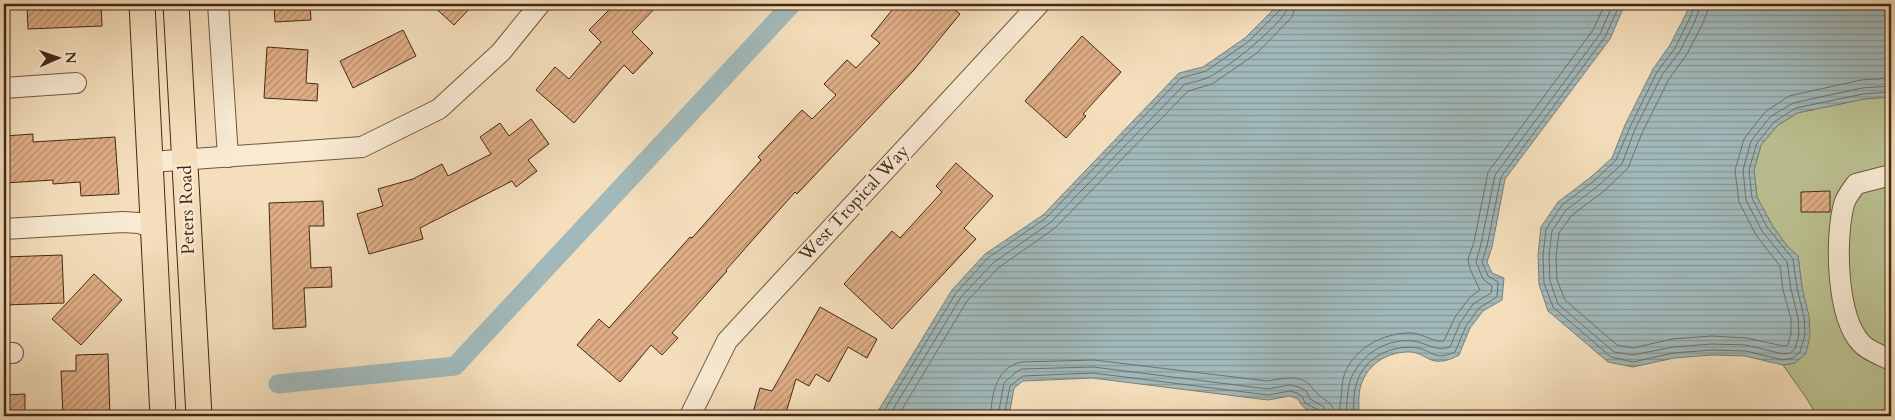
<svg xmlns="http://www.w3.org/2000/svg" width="1895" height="420" font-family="Cardo,serif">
<defs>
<pattern id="water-rules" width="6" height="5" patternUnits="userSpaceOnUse" patternTransform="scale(1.25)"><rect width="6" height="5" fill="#a1b9ba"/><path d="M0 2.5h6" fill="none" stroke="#859696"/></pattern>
<pattern id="building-hatch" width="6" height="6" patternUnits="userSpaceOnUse" patternTransform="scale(1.25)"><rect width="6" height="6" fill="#dfae86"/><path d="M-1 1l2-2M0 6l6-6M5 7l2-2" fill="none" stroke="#b78e6d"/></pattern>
</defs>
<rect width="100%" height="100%" fill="#f4debb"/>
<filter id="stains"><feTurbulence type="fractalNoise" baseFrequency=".004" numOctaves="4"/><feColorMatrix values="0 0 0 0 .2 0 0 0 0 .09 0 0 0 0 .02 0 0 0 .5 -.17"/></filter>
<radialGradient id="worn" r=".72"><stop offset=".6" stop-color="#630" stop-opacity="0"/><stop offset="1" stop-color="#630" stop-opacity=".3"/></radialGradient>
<polygon fill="#bbc191" stroke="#807454" points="1885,97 1891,97 1891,409 1850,416 1817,416 1807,399 1783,365 1795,363 1802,287 1798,256 1787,246 1772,225 1757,197 1754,170 1761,145 1777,126 1797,113 1864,99"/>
<g fill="url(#water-rules)" stroke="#7c7f78">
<path d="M1279,4h346l-15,35 -105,140 -13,68 -5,15 5,11 12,5 -2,22 -19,11 -13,17 -11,27c-9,5 -20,9 -30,4 -6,-3 -10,-6 -18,-7 -21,-1 -41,10 -49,30 -4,9 -3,22 -3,31l-3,3c-19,0 -49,4 -58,-17l-8,-3 -22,4 -176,-22 -69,3 -9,7 -5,28h-134l77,-126 33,-36 58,-39 136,-142 24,-6 42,-29z"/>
<polygon points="1691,4 1891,4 1891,97 1864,99 1797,113 1777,126 1761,145 1754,170 1757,197 1772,225 1787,246 1798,256 1802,287 1809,316 1810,335 1806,354 1795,363 1783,365 1745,356 1712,355 1674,358 1633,367 1608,362 1548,311 1539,284 1538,255 1541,227 1558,202 1591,177 1612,158 1625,125 1653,69 1670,45"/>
</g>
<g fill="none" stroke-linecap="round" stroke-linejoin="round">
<g stroke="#737068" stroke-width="1">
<polyline points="1695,4 1690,18 1675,48 1657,72 1630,127 1616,160 1594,181 1562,205 1546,229 1543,256 1544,283 1553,307 1611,357 1633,362 1673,353 1712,350 1746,351 1783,360 1793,358 1800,352 1805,335 1804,317 1797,288 1793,259 1767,227 1752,198 1749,170 1757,143 1774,122 1796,108 1863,94 1891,92"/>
<polyline points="1701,4 1695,21 1680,51 1662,75 1635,129 1622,164 1598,186 1566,210 1552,231 1549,256 1550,281 1558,304 1614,352 1633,355 1673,347 1712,344 1746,345 1783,354 1790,353 1795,349 1799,334 1798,318 1791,289 1787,262 1762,231 1746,200 1743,170 1751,141 1770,117 1793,103 1862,88 1891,86"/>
<polyline points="1709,4 1708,10 1702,25 1687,54 1669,79 1642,133 1628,168 1603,192 1572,215 1559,233 1556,256 1557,280 1565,300 1617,345 1633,348 1672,339 1712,336 1747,338 1783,346 1788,345 1791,333 1791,319 1783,290 1780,266 1756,235 1739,202 1735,170 1744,139 1765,112 1789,96 1861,80 1891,78"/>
<polyline points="881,416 956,293 988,258 1046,218 1181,78 1206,71 1248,42 1281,9 1282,4"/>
<path d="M889,416l72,-119 32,-34 57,-40 135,-139c7,-2 15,-3 22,-6 17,-7 81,-57 82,-74"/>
<polyline points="898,416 967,301 998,268 1055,228 1188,91 1212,84 1257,53 1292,17 1296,4"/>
<path d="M991,416c0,-22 6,-50 31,-54l72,-2 173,21c15,-2 30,-7 42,3 3,3 5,7 8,9 8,9 13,6 18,20h3c4,-10 3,-23 5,-34 7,-29 40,-47 69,-46 11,1 23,10 32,8l11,-24 15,-20 10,-7 -10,-21 -2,-10 6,-17 14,-70 105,-142 12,-26"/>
<polyline points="998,416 1004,383 1016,372 1022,369 1093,367 1268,389 1289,385 1299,387 1306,391 1310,399 1324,407 1327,416"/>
<polyline points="1004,416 1010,386 1023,376 1093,373 1268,395 1290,391 1297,393 1302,396 1305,403 1319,410 1321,416"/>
<path d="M1346,416c1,-11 1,-27 5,-38 11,-24 36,-40 62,-37 14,2 23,11 37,6l10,-24 13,-19 18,-11 1,-7 -9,-7 -7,-17 5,-18 14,-69 105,-141 13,-30"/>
<path d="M1353,416c1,-11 0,-23 4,-34 8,-26 37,-38 61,-34 17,4 16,13 37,4l11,-26 13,-18 18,-11 1,-15 -10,-6 -6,-14 5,-16 14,-69 104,-140 15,-33"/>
</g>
<polyline stroke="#a1b9ba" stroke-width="19" points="278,384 455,366 792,4"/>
</g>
<g fill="url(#building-hatch)" stroke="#452816">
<polygon points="27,4 101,4 102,26 28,29"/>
<polygon points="274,4 310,4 311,20 275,22"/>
<polygon points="431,4 474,4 454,25"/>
<polygon points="615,4 659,4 632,32 653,53 633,74 624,65 574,123 536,90 555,67 569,79 601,42 589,30"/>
<polygon points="897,4 947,4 960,14 914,70 797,194 795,192 726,270 727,271 672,333 678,338 662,355 651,345 620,382 577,345 599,319 609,328 690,237 692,238 761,160 758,157 802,110 812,119 836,95 824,84 847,60 856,68 880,43 871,36"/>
<polygon points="403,30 416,56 353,88 340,61"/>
<polygon points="1082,36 1121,72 1083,114 1086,116 1066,138 1025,101"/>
<polygon points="267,47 308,50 306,83 318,84 317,101 264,98"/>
<polygon points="531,119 549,144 528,160 537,171 516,187 512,181 420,228 423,239 369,254 357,214 383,206 378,189 413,179 442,164 448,176 491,154 480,137 500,123 509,136"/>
<polygon points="33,134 33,142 115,137 119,194 81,196 80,182 53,184 53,180 4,183 4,136"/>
<polygon points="956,163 993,196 964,228 976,239 892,329 844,284 892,231 900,238 942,192 936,186"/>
<polygon points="1830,191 1830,212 1801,212 1801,192"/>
<polygon points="323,201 324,226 309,226 311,268 331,267 332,287 304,288 306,327 273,329 269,203"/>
<polygon points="62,255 64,303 4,305 4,257"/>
<polygon points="94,274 122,300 81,345 52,319"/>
<polygon points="820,307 877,339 867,358 848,347 829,382 816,374 809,386 796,379 785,416 752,416 760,388 772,391"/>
<polygon points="108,354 110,416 63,416 61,371 76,371 76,355"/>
<polygon points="25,394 25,416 4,416 4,395"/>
</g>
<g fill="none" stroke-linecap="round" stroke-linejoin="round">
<defs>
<g id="minor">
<polyline points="218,4 228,157"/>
<polyline points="4,88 76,83"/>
<polyline points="151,162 362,147 439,109 501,52 540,4"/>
<path d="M1891,175l-35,9c-4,6 -10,13 -12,20 -9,34 -8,112 17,139 7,8 20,12 30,17"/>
<polyline points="4,229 123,222 139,223 154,228"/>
<polyline points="4,353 13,353"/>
<polyline points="690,416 727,341 1039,4"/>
</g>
<g id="major">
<polyline points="142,4 163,416"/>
<polyline points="176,4 199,416"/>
</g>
</defs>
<use href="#minor" stroke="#71563f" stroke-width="22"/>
<use href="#major" stroke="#452816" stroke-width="27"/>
<use href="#minor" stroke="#f8ead3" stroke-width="20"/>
<use href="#major" stroke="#f4debb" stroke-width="25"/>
</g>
<g text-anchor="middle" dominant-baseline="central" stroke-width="4.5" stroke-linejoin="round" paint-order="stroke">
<g font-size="18" fill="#452816" stroke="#f8ead3">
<text transform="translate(854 203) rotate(-47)">West Tropical Way</text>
<text transform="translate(187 210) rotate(-92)">Peters Road</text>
</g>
</g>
<rect width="1895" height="420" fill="none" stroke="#f4debb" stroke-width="20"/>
<rect x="5" y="5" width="1885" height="410" fill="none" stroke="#452816" stroke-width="2.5"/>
<rect x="10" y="10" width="1875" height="400" fill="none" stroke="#452816"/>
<g transform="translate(58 58) rotate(88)" stroke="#f8ead3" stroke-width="4" paint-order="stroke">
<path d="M0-4L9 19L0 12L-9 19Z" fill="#452816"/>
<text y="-8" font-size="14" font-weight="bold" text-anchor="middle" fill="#452816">N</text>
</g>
<rect width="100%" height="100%" filter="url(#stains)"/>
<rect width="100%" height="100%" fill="url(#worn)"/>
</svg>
